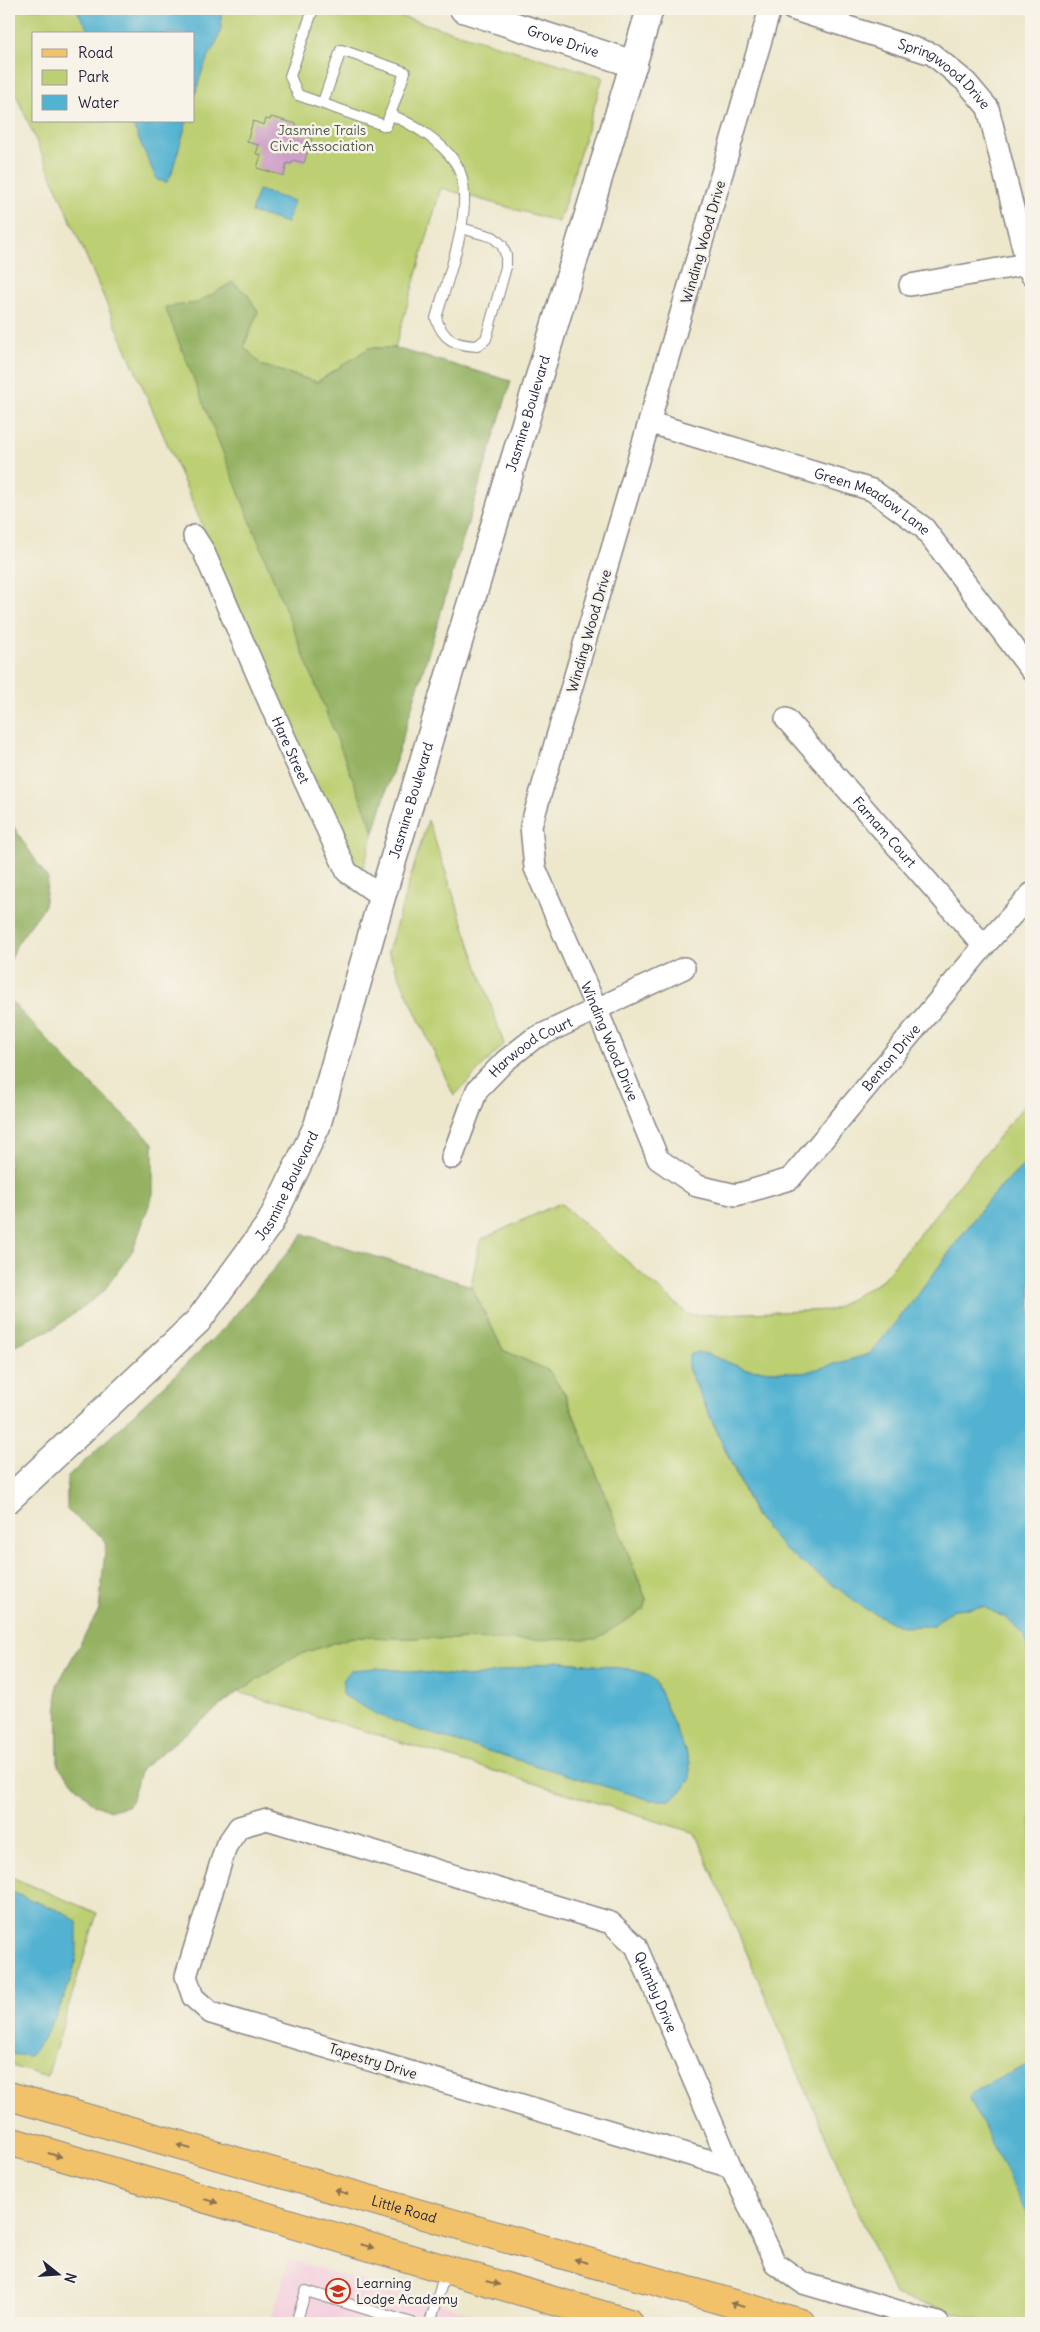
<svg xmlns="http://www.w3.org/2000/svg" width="1040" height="2332" font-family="Delius,sans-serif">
<rect width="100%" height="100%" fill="#f7f3e8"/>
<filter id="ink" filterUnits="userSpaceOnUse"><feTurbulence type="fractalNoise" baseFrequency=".02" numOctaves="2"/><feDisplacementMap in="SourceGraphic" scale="10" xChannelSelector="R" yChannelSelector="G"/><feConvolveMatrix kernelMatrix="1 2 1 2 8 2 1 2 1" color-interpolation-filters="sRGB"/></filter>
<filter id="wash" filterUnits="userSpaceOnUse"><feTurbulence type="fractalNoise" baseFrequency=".0096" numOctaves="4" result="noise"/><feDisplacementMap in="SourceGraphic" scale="20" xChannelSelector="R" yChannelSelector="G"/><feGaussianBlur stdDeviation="1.12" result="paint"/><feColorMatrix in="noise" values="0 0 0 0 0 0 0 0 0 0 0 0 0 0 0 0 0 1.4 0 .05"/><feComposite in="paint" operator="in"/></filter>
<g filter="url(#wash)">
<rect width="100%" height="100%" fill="#ede7cc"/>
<polygon fill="#f4cfde" points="289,2259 504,2323 270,2323"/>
<g fill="#bccf72" stroke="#6f7856" fill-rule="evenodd">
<path d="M9,9h367l227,68 -44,145 -118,-34 -46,160h-26l-52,34 -56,-17 -18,-19 15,-34 -25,-30 -36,21 162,488 15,41 -13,43 -9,-4 -343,-793zM34,34h160v87h-160z"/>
<polygon points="428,820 504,1044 454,1096 388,952"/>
<path d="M1031,1097v61l-43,42 -71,96 -47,58 -67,19 -58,-4 -38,-15 -10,-2 -9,16 68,150 177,108 20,-17 31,-2 22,11 19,19 5,24 1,37v625h-40l-97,-28 -199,-462 -457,-141 57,-36 57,-19 153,3 138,-31 3,-10 -80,-203 -17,-25 -46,-21 -32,-64 9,-46 80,-37 129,112 143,-5 49,-29zM557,1661l72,8 20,6 7,8 34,79 -314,-94 94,9z"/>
<polygon points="9,1876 97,1913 47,2077 9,2065"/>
</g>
<g fill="#95b264" stroke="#5c6a50">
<polygon points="233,282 248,295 258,312 244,346 261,365 317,382 369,348 395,348 511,381 374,832 165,307 197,303"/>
<polygon points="9,820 48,879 44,907 17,944 9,964"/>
<polygon points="9,999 68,1062 153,1143 153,1194 133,1250 103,1292 56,1327 9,1348"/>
<polygon points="303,1234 471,1286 503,1350 549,1371 566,1396 646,1599 643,1610 596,1639 505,1640 352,1637 295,1656 238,1692 141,1769 130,1805 112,1810 94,1805 58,1766 57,1685 99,1610 106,1541 67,1510 67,1478 225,1327"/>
</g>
<g fill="#52b2d1" stroke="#3a6a86">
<path d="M76,9h144c5,26 -5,33 -15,55 -5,11 -7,23 -11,34v-64h-103z"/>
<polygon points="131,121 187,121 171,175 167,182 157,180"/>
<polygon points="258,190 294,201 287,223 251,212"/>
<polygon points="1031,1158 1031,1698 1030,1661 1025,1637 1006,1618 984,1607 953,1609 933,1626 901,1627 866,1609 786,1551 757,1518 688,1368 689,1355 697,1352 707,1354 745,1369 803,1373 870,1354 917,1296 988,1200"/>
<polygon points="557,1661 629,1669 649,1675 656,1683 690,1762 690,1780 683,1790 670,1800 650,1800 415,1729 376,1714 343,1695 343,1681 350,1670 376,1668 470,1677"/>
<path d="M9,1891l56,22 12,9c0,9 0,19 0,28 -3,33 -26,82 -47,106l-21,-2z"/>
<polygon points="1031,2063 1031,2222 971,2102 970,2096 975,2090"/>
</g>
<g id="blocks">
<polygon fill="#cea0c7" points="271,117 297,124 295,129 301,131 300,134 312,137 304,163 293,160 292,164 287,163 284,176 257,168 261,155 256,154 259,145 247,142 253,121 264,125 266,119 270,120"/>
</g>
</g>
<g filter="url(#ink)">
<use href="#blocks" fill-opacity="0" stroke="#888484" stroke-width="1"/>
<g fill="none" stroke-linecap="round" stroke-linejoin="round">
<defs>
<g id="service">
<polyline points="313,9 290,76 298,95 386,126 405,72 341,50 323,102"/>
<path d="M390,114c25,12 49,25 65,48 25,36 -8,117 -19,156 7,22 19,27 41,28l9,-7 20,-72v-12l-4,-10 -9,-8 -32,-9"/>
<polyline points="296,2323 306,2291 412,2323"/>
<polyline points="430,2323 446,2270"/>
</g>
<g id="minor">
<path id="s1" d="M770,9l-239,817 4,42 62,142 61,149 39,27 39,9 54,-16 194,-233 47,-52"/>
<path id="s2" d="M792,9l140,45 34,28 22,26 39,156 4,10"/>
<polyline points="910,285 1027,264"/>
<path id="s3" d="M651,423l221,67 52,38 107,142"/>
<path id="s4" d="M194,536l9,14 85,195 59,127 35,25"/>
<path id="s5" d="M786,719l198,227"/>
<path id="s6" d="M452,1158l25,-68 28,-29 28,-22 151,-71"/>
<path id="s7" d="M731,2167l-520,-154 -18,-16 -7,-21 40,-130 13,-19 28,-8 344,104 25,23 95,221 44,96 28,20 135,40"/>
</g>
<g id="tertiary">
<path id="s8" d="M463,9l171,55"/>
<path id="s9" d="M9,1499l189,-178 72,-98 47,-97 65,-229 268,-888"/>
</g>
<g id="primary">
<path id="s10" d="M9,2096l792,227"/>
<polyline points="9,2141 629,2323"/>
</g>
</defs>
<use href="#service" stroke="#888484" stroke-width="12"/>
<use href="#minor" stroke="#888484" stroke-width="24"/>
<use href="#tertiary" stroke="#888484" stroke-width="29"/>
<use href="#primary" stroke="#888484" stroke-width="30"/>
<use href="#service" stroke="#fff" stroke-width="10"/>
<use href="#minor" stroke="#fff" stroke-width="21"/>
<use href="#tertiary" stroke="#fff" stroke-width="26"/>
<use href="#primary" stroke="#f2c26a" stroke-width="28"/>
</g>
<defs><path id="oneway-solid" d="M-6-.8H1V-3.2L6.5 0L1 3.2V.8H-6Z" transform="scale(1.25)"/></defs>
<g fill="#8a7252">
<use href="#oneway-solid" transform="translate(184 2147) rotate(-164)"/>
<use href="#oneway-solid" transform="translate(55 2155) rotate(16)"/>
<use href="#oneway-solid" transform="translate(341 2192) rotate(-164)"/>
<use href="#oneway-solid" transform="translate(211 2201) rotate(16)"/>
<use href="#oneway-solid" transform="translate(367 2246) rotate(16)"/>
<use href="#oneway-solid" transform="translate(581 2261) rotate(-164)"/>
<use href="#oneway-solid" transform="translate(493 2283) rotate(16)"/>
<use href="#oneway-solid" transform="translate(737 2305) rotate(-164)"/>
</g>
</g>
<defs>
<symbol id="school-ring" viewBox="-11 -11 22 22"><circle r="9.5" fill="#f7f3e8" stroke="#c8321e" stroke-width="1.5"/><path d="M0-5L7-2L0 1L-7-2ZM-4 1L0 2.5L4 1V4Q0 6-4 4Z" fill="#c8321e"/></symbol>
</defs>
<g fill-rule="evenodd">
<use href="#school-ring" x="324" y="2277" width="28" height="28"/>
</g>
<g text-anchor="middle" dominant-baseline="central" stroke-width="5" stroke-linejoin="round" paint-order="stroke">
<g font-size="14" fill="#22223b" stroke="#f7f3e8">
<text stroke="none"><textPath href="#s8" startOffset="105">Grove Drive</textPath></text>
<text stroke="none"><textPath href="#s2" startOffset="168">Springwood Drive</textPath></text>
<text transform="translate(703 242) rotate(-74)">Winding Wood Drive</text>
<text stroke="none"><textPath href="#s9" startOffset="1232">Jasmine Boulevard</textPath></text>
<text stroke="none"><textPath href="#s3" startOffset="236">Green Meadow Lane</textPath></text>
<text transform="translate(589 631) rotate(-74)">Winding Wood Drive</text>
<text stroke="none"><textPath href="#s4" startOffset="235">Hare Street</textPath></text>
<text stroke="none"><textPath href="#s9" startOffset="828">Jasmine Boulevard</textPath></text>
<text stroke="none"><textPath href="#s5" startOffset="150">Farnam Court</textPath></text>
<text stroke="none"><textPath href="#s1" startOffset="1082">Winding Wood Drive</textPath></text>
<text stroke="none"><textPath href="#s6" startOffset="142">Harwood Court</textPath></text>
<text stroke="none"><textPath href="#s1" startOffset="1511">Benton Drive</textPath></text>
<text stroke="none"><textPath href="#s9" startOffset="422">Jasmine Boulevard</textPath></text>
<text stroke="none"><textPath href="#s7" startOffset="1220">Quimby Drive</textPath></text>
<text transform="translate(373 2061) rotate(17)">Tapestry Drive</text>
<text stroke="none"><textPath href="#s10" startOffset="411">Little Road</textPath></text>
</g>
<g font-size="14" fill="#50564c" stroke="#f7f3e8">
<text x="322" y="130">Jasmine Trails<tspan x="322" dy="16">Civic Association</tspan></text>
</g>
<g font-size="14" fill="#22223b" stroke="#f7f3e8" text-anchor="start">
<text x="356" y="2283">Learning<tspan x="356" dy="16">Lodge Academy</tspan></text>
</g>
</g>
<rect width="1040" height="2332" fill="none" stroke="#f7f3e8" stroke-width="30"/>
<rect x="32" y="32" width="162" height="90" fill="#f7f3e8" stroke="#a29fa3"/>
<rect x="42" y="49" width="25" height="8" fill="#f2c26a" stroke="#a29fa3"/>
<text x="78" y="58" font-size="15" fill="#22223b">Road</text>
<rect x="42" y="70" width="25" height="15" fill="#bccf72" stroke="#a29fa3"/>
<text x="78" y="82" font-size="15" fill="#22223b">Park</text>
<rect x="42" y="95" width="25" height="15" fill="#52b2d1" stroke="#a29fa3"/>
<text x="78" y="108" font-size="15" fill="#22223b">Water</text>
<g transform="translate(58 2274) rotate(107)" stroke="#f7f3e8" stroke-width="4" paint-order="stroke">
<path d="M0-4L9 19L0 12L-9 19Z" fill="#22223b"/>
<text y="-8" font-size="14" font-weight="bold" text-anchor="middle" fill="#22223b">N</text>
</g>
</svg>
